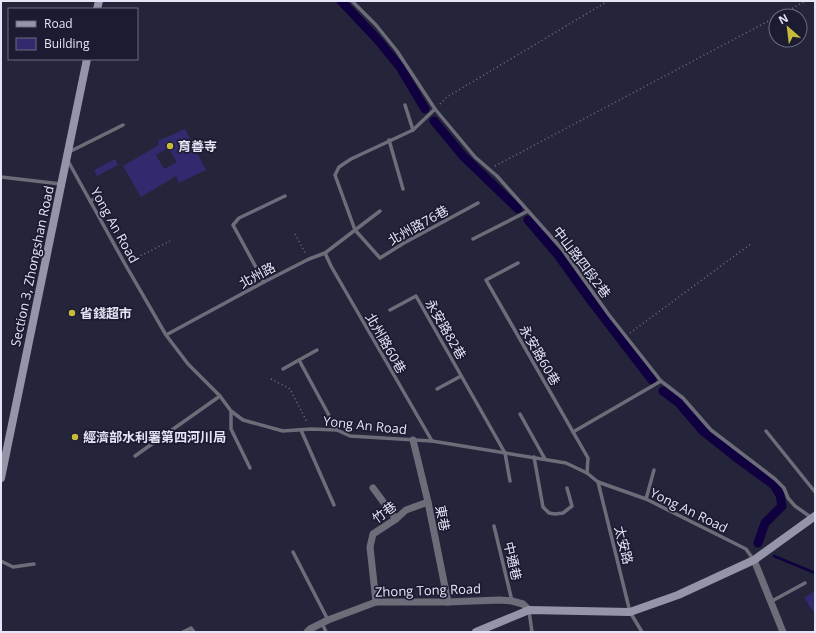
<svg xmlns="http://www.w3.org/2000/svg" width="816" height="633" font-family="'Open Sans','Noto Sans TC',sans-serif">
<rect width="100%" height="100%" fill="#24243b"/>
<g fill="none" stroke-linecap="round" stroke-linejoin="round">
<polyline stroke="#11003f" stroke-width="2.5" points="774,556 815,573"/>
<g stroke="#11003f" stroke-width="9">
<polyline points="341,1 377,39 400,67 425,109"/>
<polyline points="434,121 463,156 518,209"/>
<polyline points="528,220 558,255 592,302 652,380"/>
<polyline points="663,391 678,402 703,431 737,458 774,485 780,495 782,506 765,523 758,543"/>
</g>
</g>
<g fill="#312a6e" fill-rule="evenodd">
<path d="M185,129l21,41 -27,13 -3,-7 -35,21 -18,-31 36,-21 -1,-4zM168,148l9,14 -13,7 -8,-14z"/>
<polygon points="115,159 118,165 97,176 94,170"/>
<polygon points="815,591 815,614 804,598"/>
</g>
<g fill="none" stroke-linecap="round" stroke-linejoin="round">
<g stroke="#727387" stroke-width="1.5" stroke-dasharray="1 3" stroke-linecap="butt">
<polyline points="778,16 806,1"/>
<polyline points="440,104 447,97 608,1"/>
<polyline points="495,166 776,17"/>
<polyline points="295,234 306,254"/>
<polyline points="130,261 170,241"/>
<polyline points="630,333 752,243"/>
<polyline points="271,379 290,389 307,422"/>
</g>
<g stroke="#6c6d79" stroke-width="3.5">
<polyline points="352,1 376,25 397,51 435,109 475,157 497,176 562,249 609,315 661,381 683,398 711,430 775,479 784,488 788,498 795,506 812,518"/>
<polyline points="405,105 413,130"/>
<polyline points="435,109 413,130 351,159 339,167 335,175 355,230 380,258 404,243 478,203"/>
<polyline points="389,140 403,189"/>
<polyline points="69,152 123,125"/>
<polyline points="68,161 125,264 166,335 188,364 220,396 231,411 243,420 283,431 311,429 337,430 350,436 432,441 566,463 587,473 598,482 646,499 746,549 753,559"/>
<polyline points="1,177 61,184"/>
<polyline points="90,201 99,197"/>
<polyline points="473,239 528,211"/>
<polyline points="325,253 331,266 432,441"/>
<polyline points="518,263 486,280 588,458 587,473"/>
<polyline points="264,282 233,225 239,218 285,196"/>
<polyline points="390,310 416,296 505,453 510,481"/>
<polyline points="166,335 264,282 309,259 325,253 380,211"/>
<polyline points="317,350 299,360 337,430"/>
<polyline points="283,369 299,360"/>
<polyline points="437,389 461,376"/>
<polyline points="231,411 231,429 250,468"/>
<polyline points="520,414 545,459"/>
<polyline points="301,430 334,505"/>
<polyline points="766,431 815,492"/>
<polyline points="573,432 661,381"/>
<polyline points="135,456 220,396"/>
<polyline points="534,457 543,507 549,513 555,514 563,513 572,506 567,488"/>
<polyline points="598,482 630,612 642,632"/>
<polyline points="646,499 654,470"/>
<polyline points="494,526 512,601"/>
<polyline points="293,552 328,620"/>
<polyline points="1,561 13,567 34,564"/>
<polyline points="772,601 805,583"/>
<polyline points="529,611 532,632"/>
<polyline points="322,623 326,632"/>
<polyline points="183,632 191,628 194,632"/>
</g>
<g stroke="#6c6d79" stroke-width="7">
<polyline points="413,440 428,502 448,602"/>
<polyline points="373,488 396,519"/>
<polyline points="754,560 783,632"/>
<polyline points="376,602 370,547 373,534 396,519 406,510 428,502"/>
<polyline points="307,632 310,629 328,620 376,602 448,602 499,600 512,601 523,604 529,610"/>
</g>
<g stroke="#9495a8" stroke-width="8">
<polyline points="97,9 99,1"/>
<polyline points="1,478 87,59"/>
<polyline points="476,632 529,610 630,612 678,595 754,560 815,516"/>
</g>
</g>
<g fill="#c8bb3b" stroke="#1b1b31" stroke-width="1.5">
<circle cx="170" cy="146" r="4"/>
<circle cx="72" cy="313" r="4"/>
<circle cx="75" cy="437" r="4"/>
</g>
<g text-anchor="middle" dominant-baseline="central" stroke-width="3.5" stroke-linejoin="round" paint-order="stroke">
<g font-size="13" font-weight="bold" fill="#e4e5f5" stroke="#1b1b31" text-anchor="start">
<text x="178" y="146">育善寺</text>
<text x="80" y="313">省錢超市</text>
<text x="83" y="437">經濟部水利署第四河川局</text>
</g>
<g font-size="13" fill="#e4e5f5" stroke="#1b1b31">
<text transform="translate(115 225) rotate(61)">Yong An Road</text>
<text transform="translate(418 225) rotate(-29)">北州路76巷</text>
<text transform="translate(582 262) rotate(53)">中山路四段2巷</text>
<text transform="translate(32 266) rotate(-78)">Section 3, Zhongshan Road</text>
<text transform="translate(257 275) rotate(-28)">北州路</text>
<text transform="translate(446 329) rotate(60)">永安路82巷</text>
<text transform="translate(386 343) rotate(60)">北州路60巷</text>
<text transform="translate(540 355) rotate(60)">永安路60巷</text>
<text transform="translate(365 425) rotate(6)">Yong An Road</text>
<text transform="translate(689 510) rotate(26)">Yong An Road</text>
<text transform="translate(384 512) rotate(-36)">竹巷</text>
<text transform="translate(443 518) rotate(79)">東巷</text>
<text transform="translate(624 545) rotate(76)">太安路</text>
<text transform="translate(513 561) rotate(77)">中通巷</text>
<text transform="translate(428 590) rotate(-2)">Zhong Tong Road</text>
</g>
</g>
<rect width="816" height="633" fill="none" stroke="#e4e5f5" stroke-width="4"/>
<rect x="8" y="8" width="130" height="52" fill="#1b1b31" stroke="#6b6c7f"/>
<rect x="16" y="21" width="20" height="6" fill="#9495a8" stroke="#6b6c7f"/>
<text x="44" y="28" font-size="12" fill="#e4e5f5">Road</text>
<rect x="16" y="38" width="20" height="12" fill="#312a6e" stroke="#6b6c7f"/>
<text x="44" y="48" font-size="12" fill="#e4e5f5">Building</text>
<g transform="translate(788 28) rotate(332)"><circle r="19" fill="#1b1b31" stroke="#6b6c7f"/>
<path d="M0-3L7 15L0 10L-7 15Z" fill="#c8bb3b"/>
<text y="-6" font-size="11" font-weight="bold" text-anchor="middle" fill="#e4e5f5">N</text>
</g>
</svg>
